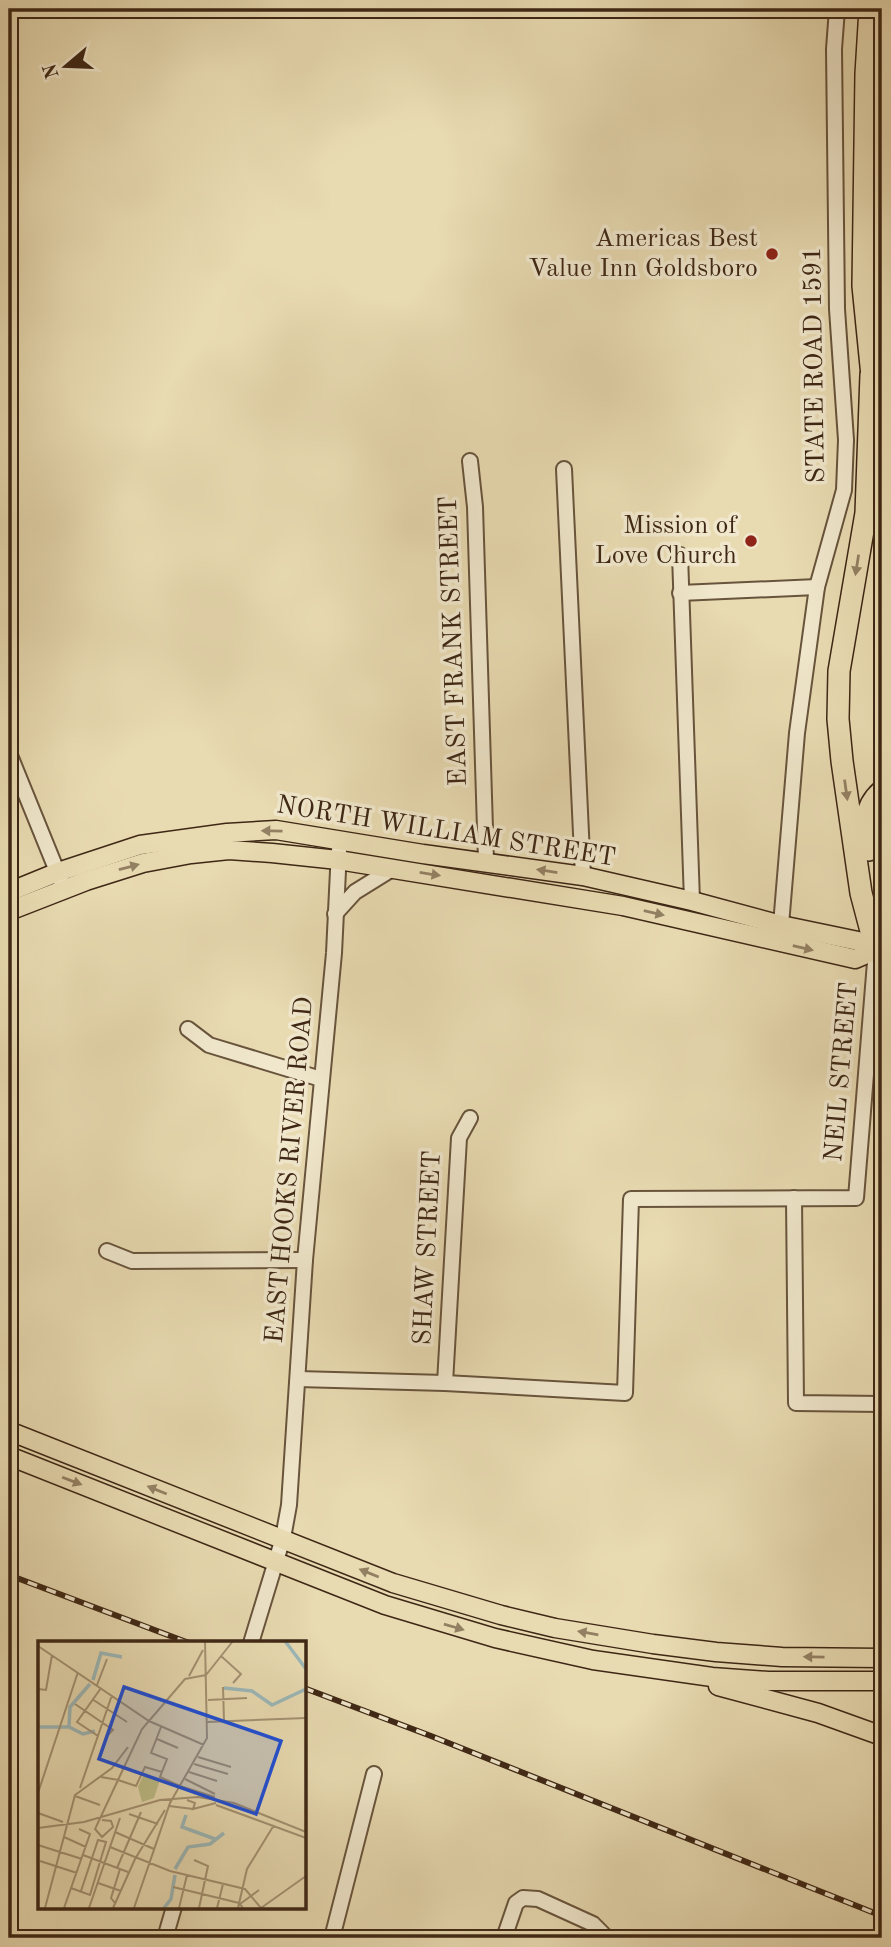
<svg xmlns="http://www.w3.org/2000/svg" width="891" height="1947" font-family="'Old Standard TT',serif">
<rect width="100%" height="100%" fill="#e8dab1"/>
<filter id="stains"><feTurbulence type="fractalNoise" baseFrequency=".00286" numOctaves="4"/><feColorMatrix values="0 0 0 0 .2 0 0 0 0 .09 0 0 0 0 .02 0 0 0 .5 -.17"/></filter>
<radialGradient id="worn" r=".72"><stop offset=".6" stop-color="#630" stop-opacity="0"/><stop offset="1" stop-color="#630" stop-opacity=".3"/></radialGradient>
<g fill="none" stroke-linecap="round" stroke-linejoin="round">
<defs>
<g id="minor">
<polyline points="470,461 475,507 486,861"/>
<polyline points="564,469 583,876"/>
<polyline points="680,555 692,901"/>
<polyline points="680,593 817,587"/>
<polyline points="9,753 61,881"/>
<polyline points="335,914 355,892 392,869"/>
<polyline points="781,925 797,733 817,587 844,490 846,440 837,309 834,49 837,9"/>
<polyline points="188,1029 209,1045 321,1079"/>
<polyline points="794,1198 796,1403 882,1404"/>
<polyline points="107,1251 132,1261 305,1260"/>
<polyline points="298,1379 445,1383 625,1393 631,1199 856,1198 876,950"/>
<polyline points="445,1383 459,1138 470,1118"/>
<polyline points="251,1643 283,1538 289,1505 305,1260 334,953 339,850"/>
<polyline points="165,1938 174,1907"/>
<polyline points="332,1938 374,1774"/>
<polyline points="504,1938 516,1903 523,1898 538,1899 593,1924 607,1938"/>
</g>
<g id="major">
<polyline points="9,892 58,872 140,845 227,833 276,830 423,854 583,876 692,901 781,925 858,941 882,951"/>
<polyline points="9,911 86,881 143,863 191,854 229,850 272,853 338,860 623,906 855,959 876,950"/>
<polyline points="9,1431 393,1583 501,1615 555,1628 653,1644 716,1652 782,1657 882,1658"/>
<polyline points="9,1456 385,1605 495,1638 593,1660 712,1677 768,1681 882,1681"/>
<polyline points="718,1686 818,1713 882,1736"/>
</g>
<g id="highway">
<polyline points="870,9 866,74 863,286 873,386"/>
<polyline points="871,375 866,513 839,671 838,719 842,761 861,893 876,950"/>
<path d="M869,850c-4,-24 -6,-42 13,-59"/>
</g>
</defs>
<use href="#minor" stroke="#68543c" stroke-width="18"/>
<use href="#major" stroke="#3e2715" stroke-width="21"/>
<use href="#highway" stroke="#3e2715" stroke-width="24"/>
<use href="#minor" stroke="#f0e7cc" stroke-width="14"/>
<use href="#major" stroke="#e8dab1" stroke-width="18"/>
<use href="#highway" stroke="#e8dab1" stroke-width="21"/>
<defs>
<g id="rail">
<polyline points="9,1575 189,1643"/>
<polyline points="304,1688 431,1736 882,1916"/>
</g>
</defs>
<use href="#rail" stroke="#3e2715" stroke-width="6"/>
<use href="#rail" stroke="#f0e7cc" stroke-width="3.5" stroke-dasharray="10" stroke-linecap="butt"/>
</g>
<defs><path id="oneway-solid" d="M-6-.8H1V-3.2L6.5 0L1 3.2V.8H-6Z" transform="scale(1.75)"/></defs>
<g fill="#938063">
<use href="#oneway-solid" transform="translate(857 565) rotate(99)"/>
<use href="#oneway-solid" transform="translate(846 790) rotate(82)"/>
<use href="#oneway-solid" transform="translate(272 831) rotate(-179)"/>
<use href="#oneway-solid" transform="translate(129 867) rotate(-15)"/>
<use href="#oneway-solid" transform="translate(547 871) rotate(-171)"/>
<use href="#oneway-solid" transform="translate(430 874) rotate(9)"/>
<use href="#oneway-solid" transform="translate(654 913) rotate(13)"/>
<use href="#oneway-solid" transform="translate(803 948) rotate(13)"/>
<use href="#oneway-solid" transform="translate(72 1481) rotate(21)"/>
<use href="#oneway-solid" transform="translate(157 1490) rotate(-158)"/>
<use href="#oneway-solid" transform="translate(369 1573) rotate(-158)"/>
<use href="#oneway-solid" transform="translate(454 1627) rotate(16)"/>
<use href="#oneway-solid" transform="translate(588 1633) rotate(-170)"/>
<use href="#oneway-solid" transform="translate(814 1657) rotate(-179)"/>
</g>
<g fill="#8f2418" stroke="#f0e7cc" stroke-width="2.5">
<circle cx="772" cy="254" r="7"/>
<circle cx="751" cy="541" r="7"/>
</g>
<g text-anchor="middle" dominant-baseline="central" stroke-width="7" stroke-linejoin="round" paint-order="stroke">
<g font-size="26" fill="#3e2715" stroke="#f0e7cc" text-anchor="end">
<text x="758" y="239">Americas Best<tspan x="758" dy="30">Value Inn Goldsboro</tspan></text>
<text x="737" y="526">Mission of<tspan x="737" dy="30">Love Church</tspan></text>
</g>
<g font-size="26" fill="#3e2715" stroke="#f0e7cc">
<text transform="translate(815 365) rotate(-91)">STATE ROAD 1591</text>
<text transform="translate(454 641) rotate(-92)">EAST FRANK STREET</text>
<text transform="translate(446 832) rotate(9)">NORTH WILLIAM STREET</text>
<text transform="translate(842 1072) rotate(-85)">NEIL STREET</text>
<text transform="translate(290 1170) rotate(-85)">EAST HOOKS RIVER ROAD</text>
<text transform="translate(428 1248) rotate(-87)">SHAW STREET</text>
</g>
</g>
<g transform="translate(38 1641)">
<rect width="268" height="268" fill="#e8dab1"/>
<path d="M106,133l16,6 -6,18 -12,4 -4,-15z" fill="#bdbd87"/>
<path fill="none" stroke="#9cb8b8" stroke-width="3.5" d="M247,0l21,28M55,39l8,-27 21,4M186,47l28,3 20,14 34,-16M0,86h31l14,7 12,-3M31,86l1,-20 20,-23M148,174l-4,12 33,12M137,228l13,-22 22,-3 14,-11M126,267l7,-9 4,-24"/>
<path fill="none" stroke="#a49273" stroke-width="2" d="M0,5l111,75 55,24M183,15l20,18 -8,9M168,34l27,-34M151,35l14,-26M59,44l10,-26M185,46l1,34M0,48l8,1 6,-35M54,58l35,23M170,59l39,-2M37,63l38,26 -7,7M169,81l99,-4M123,86l-10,26 16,6 -7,18 20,9M60,95l-21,-14 24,-34M119,98l21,9M160,116l33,10M156,123l34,10M151,131l28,9M63,136l17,3 24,-51 43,-50 21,-4M147,138l30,15M80,139l18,6 9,-19 17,5M142,145l35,11M42,147l32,-93M0,152l40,-121M37,155l25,9M149,159l8,3 -2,6 23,-6M178,164l90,33M131,165l24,3M0,172l25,9M91,173l29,10M64,179l9,1 2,6 -11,10 -7,-8 23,-49M0,187l46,-6 76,-22 38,-3 36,6 72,29M77,191l39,17M26,196l22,10M0,204l44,14M72,206l60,24 75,18 16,19M45,214l45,17M156,219l14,6 -9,42M2,220l37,12M79,227l24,-56M60,242l23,8M135,246l66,16 4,5M33,247l19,7 16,-53 -8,-2 -17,51M77,262l-4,-5 9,-29M202,263l19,-14M7,267l30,-113 37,-27 16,-21M26,267l26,-74 -11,-5M51,267l31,-90M75,267l22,-49 30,-49M96,267l36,-105 37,-65 -2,-97M141,267l8,-33M179,267l6,-24M200,267l9,-39 27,-44M223,267l45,-32"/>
<path fill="#1d4ed8" fill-opacity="0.15" stroke="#1d4ed8" stroke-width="3.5" d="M86,46l157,54 -25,73 -157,-55z"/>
<rect width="268" height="268" fill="none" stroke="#3e2715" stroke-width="3.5"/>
</g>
<rect width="891" height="1947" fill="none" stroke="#e8dab1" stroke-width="35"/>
<rect x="10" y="10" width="870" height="1926" fill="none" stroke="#3e2715" stroke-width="3.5"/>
<rect x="18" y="18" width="856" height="1912" fill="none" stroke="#3e2715" stroke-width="2"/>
<g transform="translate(66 66) rotate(251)" stroke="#f0e7cc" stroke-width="5" paint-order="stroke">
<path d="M0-5L12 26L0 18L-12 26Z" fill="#3e2715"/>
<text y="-10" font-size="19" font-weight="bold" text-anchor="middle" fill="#3e2715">N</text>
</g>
<rect width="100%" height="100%" filter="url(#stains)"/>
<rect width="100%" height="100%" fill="url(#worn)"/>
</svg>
